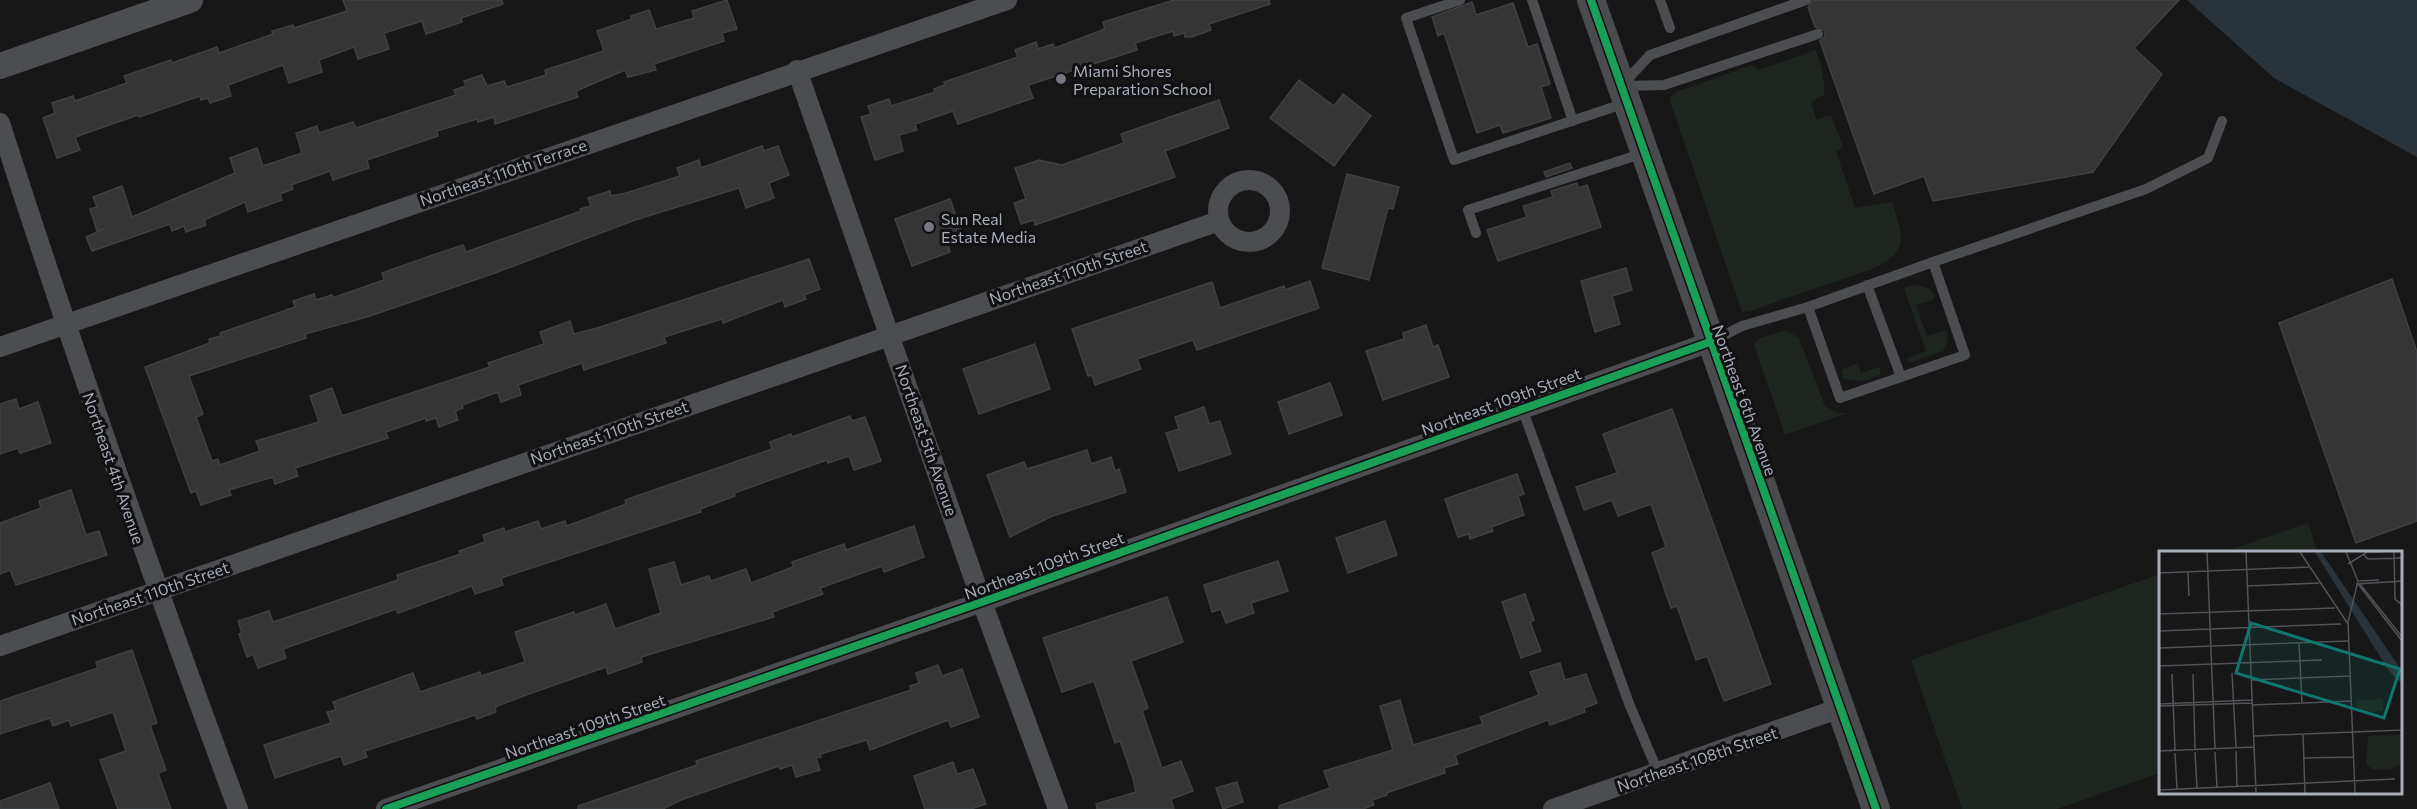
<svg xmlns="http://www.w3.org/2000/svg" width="2417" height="809" font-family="Commissioner,sans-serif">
<rect width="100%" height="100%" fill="#171717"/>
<g fill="#1d251e">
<path d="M1815,50c7,12 10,32 9,45l-13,7 5,17 15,-4 12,32 -7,4 19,57 37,-6c10,32 19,48 -17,66l-125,43 -8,1 -73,-214 7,-6 76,-27 7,5z"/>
<path d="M1913,285c8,1 19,2 22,11l-1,3 -18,6 11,31 19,-6 2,10 -5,11 -34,12 -2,-5 19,-7 -22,-63z"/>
<polygon points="1785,330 1799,338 1825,406 1837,413 1848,413 1785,435 1754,345 1758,339"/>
<path d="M1858,363l3,10 19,-6v8c-12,5 -24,9 -37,3l-2,-8z"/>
<polygon points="2308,523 2318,552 2223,552"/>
<polygon points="2160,574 2160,773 2057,809 1962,809 1911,660"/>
</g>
<polygon fill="#2a333a" points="2187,0 2417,0 2417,157 2274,78"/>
<g fill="#353536" stroke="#3f4043" stroke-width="1.5">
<polygon points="343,0 502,0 503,4 461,18 462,22 426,34 422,21 384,33 389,49 358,59 354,47 319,60 322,72 289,83 283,65 228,85 231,96 210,103 208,98 201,100 200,96 139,117 138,115 75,137 80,150 57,158 43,118 55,113 52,103 73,96 75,101 127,83 124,76 171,60 172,63 217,47 219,53 273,34 272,31 293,25 294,28 347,11"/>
<polygon points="727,0 737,29 722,33 724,41 654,64 656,70 628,77 625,70 576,91 578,97 495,124 494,117 478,122 477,119 437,131 438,136 367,160 369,168 333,180 330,171 291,185 293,189 280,194 282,200 248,212 245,202 204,220 206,225 186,232 184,226 172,231 170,224 92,251 86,237 104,229 97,231 94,221 90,209 97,207 93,197 122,186 132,217 235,173 230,158 257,148 263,166 302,153 296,133 317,126 319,133 353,122 356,128 456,95 454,90 466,86 464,81 482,75 487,86 504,81 507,87 546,75 545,70 604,51 597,31 632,19 631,16 649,10 656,29 694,18 692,11"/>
<polygon points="1174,0 1269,0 1270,4 1209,24 1211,30 1192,37 1185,37 1184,33 1174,36 1173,31 1135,43 1137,50 1028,85 1033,98 958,124 953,111 915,124 917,130 899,135 903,151 875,160 861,117 871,114 868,106 889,99 891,106 935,92 934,89 945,85 944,82 1018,57 1015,50 1036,42 1038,49 1053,44 1055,48 1105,29 1103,22"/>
<polygon points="1813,0 2179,0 2134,48 2162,74 2093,172 1933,201 1924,176 1874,194 1820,41 1825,36 1825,31 1815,27 1808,7"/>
<polygon points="1472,2 1476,15 1513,3 1528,47 1537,44 1550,84 1541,87 1551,118 1503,133 1500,125 1477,133 1444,33 1438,36 1432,17"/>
<polygon points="1299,80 1334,106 1343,94 1371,116 1334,166 1270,118"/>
<polygon points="1219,100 1229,128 1165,151 1175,177 1035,225 1034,220 1021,224 1014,203 1026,199 1015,168 1039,160 1062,165 1124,143 1121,134"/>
<polygon points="762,146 764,151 778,146 789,175 769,183 774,198 746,208 739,188 635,220 495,273 367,317 305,334 306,338 189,376 203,414 196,417 212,461 218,459 220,465 260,451 256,441 319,422 310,396 332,388 342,416 490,367 488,363 544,344 540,332 570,321 574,334 597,328 809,259 820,289 804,295 806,299 785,307 783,300 723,323 722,319 664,337 666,343 584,370 582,363 518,385 521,395 501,402 498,392 462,405 463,408 455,411 458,420 439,427 436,418 426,421 426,418 386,432 388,438 295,468 298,476 275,484 273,477 229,490 231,495 201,505 196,491 191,493 145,367 210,343 209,339 221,336 220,333 295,307 293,301 314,294 316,300 332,295 332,298 384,280 382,273 430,256 463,245 466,252 581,211 580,209 591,206 588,198 610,191 611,196 626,193 680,176 677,168 699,160 701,168"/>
<polygon points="1570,163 1572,168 1546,177 1544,172"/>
<polygon points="1347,174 1399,187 1393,209 1388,208 1369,280 1322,268"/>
<polygon points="1577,183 1578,188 1587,185 1601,227 1498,261 1487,230 1527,217 1523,206 1553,197 1551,191"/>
<polygon points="950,199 963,236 947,242 950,252 912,266 895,219"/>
<polygon points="1626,268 1632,290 1612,296 1620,324 1595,332 1581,281"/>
<polygon points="2392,279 2417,352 2417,521 2356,543 2279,323"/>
<polygon points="1310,281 1319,308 1197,350 1193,340 1137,359 1141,369 1095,385 1092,375 1088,376 1072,329 1212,282 1220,308 1284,286 1285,290"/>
<polygon points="1426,325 1433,347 1438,345 1449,377 1383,400 1366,351 1404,339 1403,333"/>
<polygon points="1035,344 1050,389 979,414 963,369"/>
<polygon points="1330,383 1342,415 1289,434 1278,402"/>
<polygon points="16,399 19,409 38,402 51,443 20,453 18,448 0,454 0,404"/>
<polygon points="1204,407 1209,424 1220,421 1231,454 1179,471 1166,433 1179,429 1175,417"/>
<polygon points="1672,409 1771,684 1724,701 1707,656 1696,660 1677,606 1671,608 1652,553 1666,547 1651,504 1618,516 1612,500 1584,510 1576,487 1617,473 1603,434"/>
<polygon points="850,416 852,421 865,417 881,461 854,470 849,456 828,463 827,460 734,493 735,496 700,509 701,512 501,578 503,585 475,594 472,586 398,613 396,609 283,649 286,658 258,668 253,654 247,657 239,634 242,633 238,621 269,611 273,622 398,580 397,575 461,554 459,551 485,542 483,535 504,528 505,532 538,521 541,529 565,521 567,526 626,504 625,500 772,449 770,442 791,434 792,437"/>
<polygon points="1087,450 1091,464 1111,457 1115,471 1119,469 1126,492 1050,517 1010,537 987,475 1024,462 1027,469"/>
<polygon points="1517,474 1524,494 1518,496 1524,515 1491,527 1493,531 1470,539 1469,534 1458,537 1445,499"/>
<polygon points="71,490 86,535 99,531 107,555 16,585 10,570 0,574 0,523 41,508 39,501"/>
<polygon points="1385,521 1397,555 1348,573 1336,538"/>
<polygon points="914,526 924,557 884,572 882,566 820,588 823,594 772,612 774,617 641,657 642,662 608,674 606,667 526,695 495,707 496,712 477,719 475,715 365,751 367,757 344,765 341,756 275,778 264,745 331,723 327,712 336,710 333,702 413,673 420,692 480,672 481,676 525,662 515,632 574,612 575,615 606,604 615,629 661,613 649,569 674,562 681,585 709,576 711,581 746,569 751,583 793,567 792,562 844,544 846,550"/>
<polygon points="1278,561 1288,591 1251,603 1254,613 1226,623 1221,609 1212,612 1204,585"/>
<polygon points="1525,594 1534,620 1530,622 1541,651 1521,658 1502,602"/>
<polygon points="1167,597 1183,642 1131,661 1148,708 1142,711 1162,768 1181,761 1193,791 1171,799 1174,809 1097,809 1096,804 1136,792 1133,778 1120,741 1115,743 1094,681 1062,692 1043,638"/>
<polygon points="132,650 157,723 150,725 166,770 158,773 171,809 118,809 100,760 126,751 113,712 71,726 69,720 53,726 50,718 0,734 0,701 98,668 96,662"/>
<polygon points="1560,663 1565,680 1586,674 1597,703 1584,708 1585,712 1550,725 1548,720 1455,755 1458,764 1444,768 1445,773 1386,793 1387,795 1372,800 1374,805 1363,809 1279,809 1279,806 1330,788 1324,771 1393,750 1380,706 1400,700 1413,745 1483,724 1480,717 1539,695 1530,672"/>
<polygon points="938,665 942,676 962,669 979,717 951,727 948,720 870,750 867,740 820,754 821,757 816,758 820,770 796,777 792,765 780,769 779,766 681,800 663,809 578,809 578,806 697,765 696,761 911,690 910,686 919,683 916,673"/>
<polygon points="953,762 957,774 973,769 986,804 971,809 925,809 914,776"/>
<polygon points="1237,782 1243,802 1223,809 1216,788"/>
<polygon points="50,783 59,809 0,809 0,801"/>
</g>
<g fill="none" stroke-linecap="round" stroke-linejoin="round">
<g stroke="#4b4d50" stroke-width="10">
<polyline points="1460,0 1406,18 1454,160 1626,103"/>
<polyline points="1532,0 1573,121"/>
<polyline points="1660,0 1670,28"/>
<polyline points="1623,84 1650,55 1806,0"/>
<polyline points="1624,86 1664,85 1818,34"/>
<polyline points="1476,233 1468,210 1644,153"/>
<polyline points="1933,262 2146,189 2208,158 2222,121"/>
<polyline points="1808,307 1840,398 1901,377"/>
<polyline points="1713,341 1742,326 1808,307 1933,262 1965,355 1901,377 1867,285"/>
<polyline points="1522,408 1630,706 1658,772"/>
</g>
<g stroke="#4b4d50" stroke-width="20">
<polyline points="797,70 982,602 1058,809"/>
<path d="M0,123c74,231 154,459 238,686"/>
<circle cx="1249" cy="211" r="31"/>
<polyline points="0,347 1007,0"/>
<polyline points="0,646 1219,221"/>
<polyline points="386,809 982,602 1710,342"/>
<polyline points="1553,809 1840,708"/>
</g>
<polyline stroke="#4b4d50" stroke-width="26" points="0,66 190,0"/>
<polyline stroke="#4a4b4f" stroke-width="28" points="1591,0 1876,809"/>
<defs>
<g id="cycleway">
<polyline points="1591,0 1876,809"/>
<polyline points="386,809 982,602 1710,342"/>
</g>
</defs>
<use href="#cycleway" stroke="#111113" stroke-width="11"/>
<use href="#cycleway" stroke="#1a9f57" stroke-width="8"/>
</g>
<g fill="#757880" stroke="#111113" stroke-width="2">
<circle cx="1061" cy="79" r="6"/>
<circle cx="929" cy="227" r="6"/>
</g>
<g text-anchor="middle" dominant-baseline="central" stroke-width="6" stroke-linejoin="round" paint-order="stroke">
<g font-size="16" fill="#a8adb9" stroke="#111113" text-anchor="start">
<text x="1073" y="70">Miami Shores<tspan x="1073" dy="18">Preparation School</tspan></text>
<text x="941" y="218">Sun Real<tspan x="941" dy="18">Estate Media</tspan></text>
</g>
<g font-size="16" fill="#a8adb9" stroke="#111113">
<text transform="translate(503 172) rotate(-19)">Northeast 110th Terrace</text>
<text transform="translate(1068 272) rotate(-19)">Northeast 110th Street</text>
<text transform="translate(1745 400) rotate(70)">Northeast 6th Avenue</text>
<text transform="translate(1501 401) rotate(-20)">Northeast 109th Street</text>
<text transform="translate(609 432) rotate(-19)">Northeast 110th Street</text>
<text transform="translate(927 440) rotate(71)">Northeast 5th Avenue</text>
<text transform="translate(114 468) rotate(71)">Northeast 4th Avenue</text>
<text transform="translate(1044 565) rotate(-20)">Northeast 109th Street</text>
<text transform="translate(150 593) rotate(-19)">Northeast 110th Street</text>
<text transform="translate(585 726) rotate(-19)">Northeast 109th Street</text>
<text transform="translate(1697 759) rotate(-19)">Northeast 108th Street</text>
</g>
</g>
<g transform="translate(2159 551)">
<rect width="243" height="243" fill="#171717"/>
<path d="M224,148v12l-26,1 -1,-12zM243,183v29l-12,7 -18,-1 -6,-5 2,-28z" fill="#1d251e"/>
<path d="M156,1h6l81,119v13l-13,-13z" fill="#2a333a"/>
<path fill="none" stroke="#515358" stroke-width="1.5" d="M48,1l8,196M87,1l10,241M141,1l48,72M187,1l12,29 -10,41 7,171M235,1l1,47 7,6M205,4l4,4 34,-1M189,13l19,-12h16M29,21l1,24M0,22l150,-6M200,30l20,-1M243,30l-44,3 44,57M201,33l42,53M88,35l72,-3M0,63l176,-6M0,80l182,-7M140,92l3,60M0,97l189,-7M0,115l163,-6M73,122l4,75M13,123l3,76M34,123l2,75M92,129l99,-4M0,153l93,-4M93,154l99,-4M0,155l93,-3M144,183l2,59M95,185l148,-6M0,200l95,-4M77,200l1,35M36,201l2,36M56,201l2,35M16,202l2,36M144,207l50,-1M0,239l236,-11"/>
<path fill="#0f766e" fill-opacity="0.15" stroke="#0f766e" stroke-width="3" d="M92,72l149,46 -16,49 -148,-45z"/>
<rect width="243" height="243" fill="none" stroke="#a8adb9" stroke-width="3"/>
</g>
</svg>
